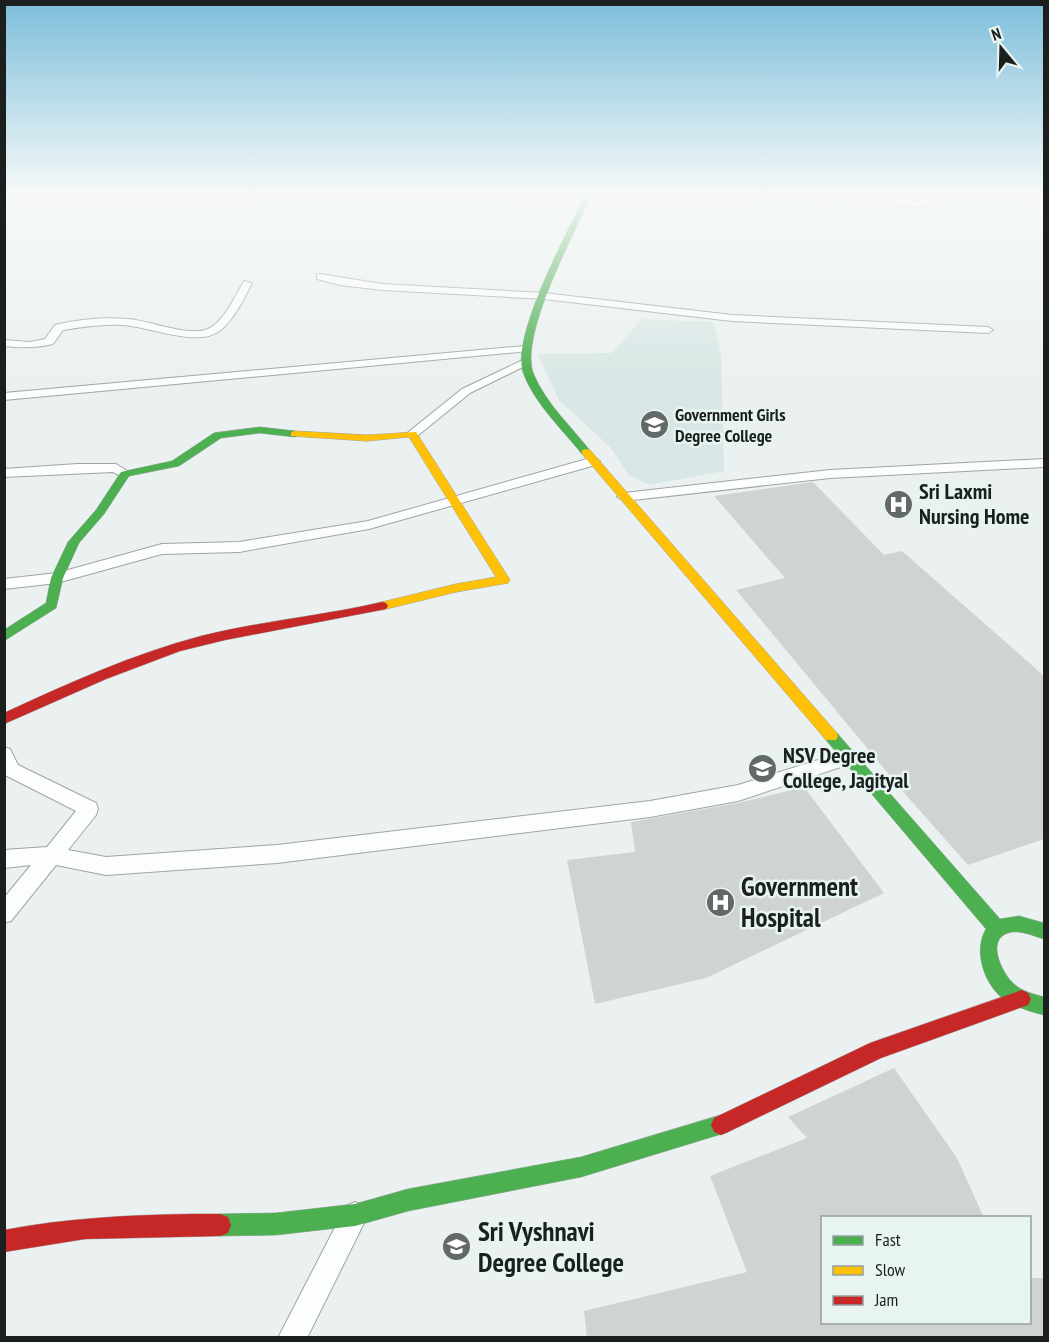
<svg xmlns="http://www.w3.org/2000/svg" width="1049" height="1342" font-family="'PT Sans Narrow',sans-serif">
<rect width="100%" height="100%" fill="#eaf1f0"/>
<polygon fill="#d8e7e5" points="642,319 713,322 721,353 724,471 649,485 629,475 610,447 559,400 538,354 612,353"/>
<g fill="#cfd4d3">
<polygon points="813,482 884,555 902,551 1044,676 1044,839 968,865 906,795 736,590 785,578 714,496"/>
<polygon points="804,787 884,893 706,978 595,1004 567,860 635,852 631,822 738,803"/>
<polygon points="894,1068 957,1158 984,1218 822,1218 822,1323 1029,1323 1029,1278 1044,1278 1044,1338 587,1338 584,1311 747,1272 710,1176 807,1138 788,1117"/>
</g>
<g fill="none" stroke-linecap="round" stroke-linejoin="round">
<defs>
<g id="street">
<polygon points="715,192 759,192 923,201 921,192 929,192 932,203 923,207 719,194"/>
<polygon points="320,274 382,284 544,293 732,315 988,327 993,330 988,333 732,321 544,299 382,290 340,285 317,279 317,275"/>
<path d="M244,281l8,2c-8,16 -19,39 -34,49 -23,15 -70,-6 -96,-7 -20,-1 -40,2 -59,5l-10,14c-17,4 -32,4 -49,2v-6l26,2 15,-3 10,-14c24,-6 51,-8 74,-6 21,2 60,18 79,10 16,-7 27,-33 36,-48z"/>
<polygon points="525,346 529,347 529,351 4,400 4,393"/>
<polygon points="525,359 531,362 529,364 470,393 416,437 412,438 406,434 462,389"/>
<polygon points="594,457 600,461 599,464 369,529 239,552 162,554 57,583 4,589 4,579 57,573 162,544 239,542 368,521"/>
<polygon points="1044,459 1044,467 830,478 624,501 617,497 624,493 830,470"/>
<polygon points="77,464 116,464 132,474 125,478 113,472 4,477 4,469"/>
<polygon points="4,747 10,749 18,765 96,803 98,809 96,815 68,850 106,857 277,845 650,801 738,785 850,750 856,752 859,757 856,762 738,801 650,817 277,863 106,875 56,865 11,921 4,923 4,898 31,865 4,868 4,850 47,847 76,811 5,775"/>
<polygon points="355,1202 364,1206 368,1215 307,1338 278,1338 346,1206"/>
</g>
<g id="fast">
<path d="M587,192h6c-17,38 -76,146 -59,183 13,30 38,52 57,77l-5,3 -4,-1c-20,-25 -48,-51 -59,-82 -12,-37 46,-143 64,-180z"/>
<polygon points="260,427 295,431 300,434 295,437 260,433 221,438 179,466 129,476 104,514 79,543 63,578 56,608 4,641 4,630 46,603 51,578 68,542 96,510 121,472 172,461 214,433"/>
<path d="M831,730l5,2 164,187 19,-3 25,7v16c-11,-3 -25,-10 -36,-6 -23,7 -5,42 6,51 9,8 20,10 30,13v18c-13,-3 -27,-8 -39,-15 -21,-15 -32,-49 -19,-71l-160,-189 -2,-4 2,-4z"/>
<polygon points="721,1115 728,1118 731,1125 728,1132 581,1177 408,1211 355,1226 276,1235 220,1236 212,1233 209,1225 212,1217 220,1214 276,1213 355,1204 408,1189 581,1157"/>
</g>
<g id="slow">
<polygon points="295,431 367,435 416,432 510,580 508,583 456,592 382,610 378,609 376,606 378,603 382,602 456,584 496,577 409,437 367,441 291,436 291,432"/>
<polygon points="586,449 590,450 836,732 838,736 836,740 826,740 582,454 582,450"/>
</g>
<g id="jam">
<path d="M382,602l4,1 2,3 -2,3 -161,31 -45,11 -74,28 -102,45v-11c65,-30 129,-59 197,-77 60,-15 121,-20 181,-34z"/>
<polygon points="1022,990 1028,993 1031,999 1028,1005 881,1058 728,1132 721,1135 714,1132 711,1125 714,1118 870,1043"/>
<path d="M192,1214h28l8,3 3,8 -3,8 -8,3 -135,3 -81,13v-22c63,-12 125,-15 188,-16z"/>
</g>
</defs>
<use href="#street" stroke="#a0a5a4" stroke-width="2"/>
<use href="#fast" stroke="#a0a5a4" stroke-width="1"/>
<use href="#slow" stroke="#a0a5a4" stroke-width="1"/>
<use href="#jam" stroke="#a0a5a4" stroke-width="1"/>
<use href="#street" fill="#fcfdfd" fill-rule="evenodd"/>
<use href="#fast" fill="#4caf50" fill-rule="evenodd"/>
<use href="#slow" fill="#ffc107" fill-rule="evenodd"/>
<use href="#jam" fill="#c62828" fill-rule="evenodd"/>
</g>
<linearGradient id="sky" x2="0" y2="1"><stop stop-color="#7cbeda"/><stop offset="0.51" stop-color="#f6f9f8"/><stop offset="1" stop-color="#f6f9f8" stop-opacity="0"/></linearGradient>
<rect width="1049" height="380" fill="url(#sky)"/>
<defs>
<symbol id="university-disc" viewBox="-11 -11 22 22"><circle r="9.5" fill="#636968" stroke="#e7f4f2"/><path d="M0-5L7-2L0 1L-7-2ZM-4 1L0 2.5L4 1V4Q0 6-4 4Z" fill="#fff"/></symbol>
<symbol id="hospital-disc" viewBox="-11 -11 22 22"><circle r="9.5" fill="#636968" stroke="#e7f4f2"/><path d="M-5-5h3v3.5h4V-5h3V5h-3V1.5h-4V5h-3Z" fill="#fff"/></symbol>
</defs>
<g fill-rule="evenodd">
<use href="#university-disc" x="638" y="408" width="33" height="33"/>
<use href="#hospital-disc" x="882" y="488" width="33" height="33"/>
<use href="#university-disc" x="746" y="752" width="33" height="33"/>
<use href="#hospital-disc" x="704" y="886" width="33" height="33"/>
<use href="#university-disc" x="440" y="1230" width="33" height="33"/>
</g>
<g text-anchor="middle" dominant-baseline="central" stroke-width="5" stroke-linejoin="round" paint-order="stroke">
<g font-size="18" font-weight="bold" fill="#1b201f" stroke="#e7f4f2" text-anchor="start">
<text x="675" y="414">Government Girls<tspan x="675" dy="21">Degree College</tspan></text>
</g>
<g font-size="22" font-weight="bold" fill="#1b201f" stroke="#e7f4f2" text-anchor="start">
<text x="919" y="491">Sri Laxmi<tspan x="919" dy="25">Nursing Home</tspan></text>
<text x="783" y="755">NSV Degree<tspan x="783" dy="25">College, Jagityal</tspan></text>
</g>
<g font-size="27" font-weight="bold" fill="#1b201f" stroke="#e7f4f2" text-anchor="start">
<text x="741" y="886">Government<tspan x="741" dy="31">Hospital</tspan></text>
<text x="478" y="1231">Sri Vyshnavi<tspan x="478" dy="31">Degree College</tspan></text>
</g>
</g>
<rect width="1049" height="1342" fill="none" stroke="#1b201f" stroke-width="12"/>
<rect x="821" y="1216" width="210" height="108" fill="#e7f4f2" stroke="#959f9e" stroke-width="1.5"/>
<rect x="833" y="1236" width="30" height="9" fill="#4caf50" stroke="#959f9e" stroke-width="1.5"/>
<text x="875" y="1246" font-size="18" fill="#1b201f">Fast</text>
<rect x="833" y="1266" width="30" height="9" fill="#ffc107" stroke="#959f9e" stroke-width="1.5"/>
<text x="875" y="1276" font-size="18" fill="#1b201f">Slow</text>
<rect x="833" y="1296" width="30" height="9" fill="#c62828" stroke="#959f9e" stroke-width="1.5"/>
<text x="875" y="1306" font-size="18" fill="#1b201f">Jam</text>
<g transform="translate(1001 48) rotate(341)" stroke="#e7f4f2" stroke-width="4.5" paint-order="stroke">
<path d="M0-4.5L10 22L0 15L-10 22Z" fill="#1b201f"/>
<text y="-9" font-size="16" font-weight="bold" text-anchor="middle" fill="#1b201f">N</text>
</g>
</svg>
